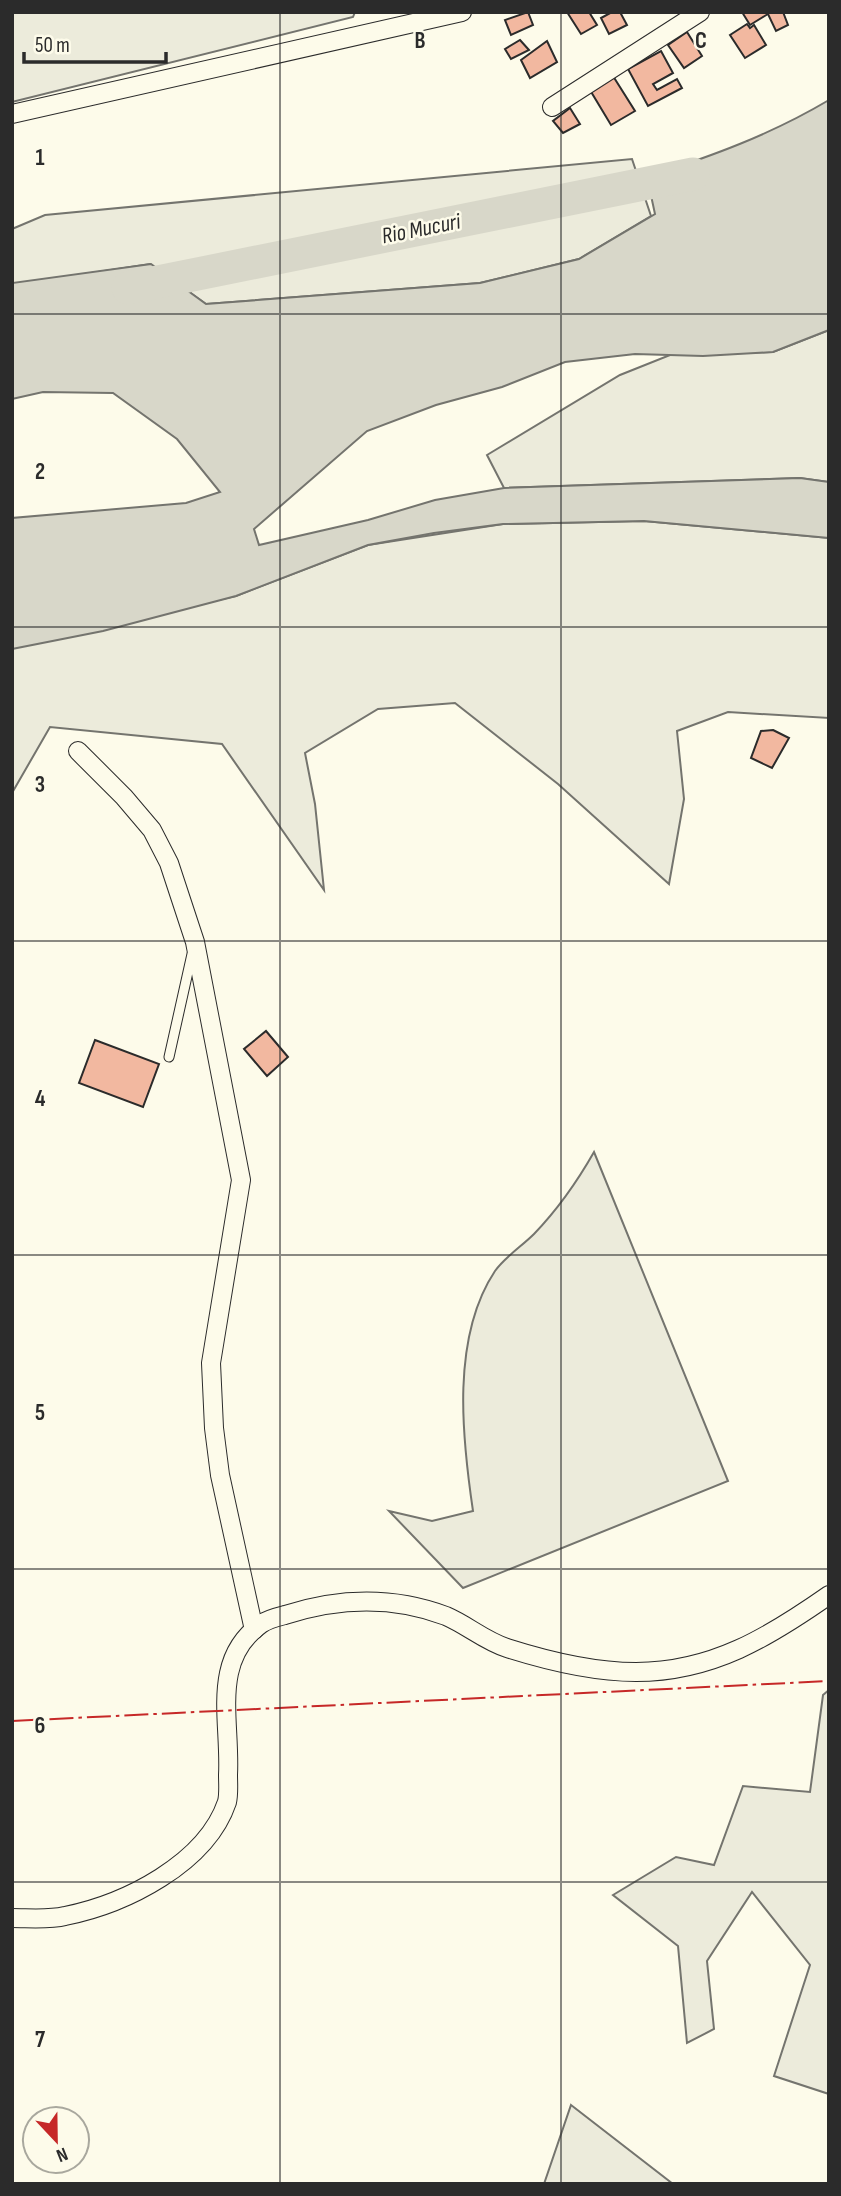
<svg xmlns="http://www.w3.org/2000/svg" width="841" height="2196" font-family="'Sofia Sans Condensed',sans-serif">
<rect width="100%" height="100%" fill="#fdfbea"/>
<g fill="#ecebdb" stroke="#74746e" stroke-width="2">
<polygon points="12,12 355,12 353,17 12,102"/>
<polygon points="632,159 651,216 579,259 480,283 206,304 150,264 12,285 12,229 45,215"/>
<polygon points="829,330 829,482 800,478 504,488 487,455 620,375 670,355 773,352"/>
<polygon points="644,521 829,538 829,718 728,712 677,731 684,799 669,884 558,784 455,703 378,709 305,753 315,804 324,890 222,744 50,727 12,793 12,645 236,596 368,545 503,524"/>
<path d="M594,1152l134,329 -265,107 -74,-77 43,10 41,-10c-11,-74 -22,-174 22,-240 10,-14 27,-25 39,-37 24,-25 43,-52 60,-82z"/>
<polygon points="829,1690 829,2094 774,2076 810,1965 752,1892 707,1961 714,2029 687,2043 678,1946 613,1895 676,1857 714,1865 743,1786 810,1792 823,1695"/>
<polygon points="571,2105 673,2184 544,2184"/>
</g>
<path fill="#d8d7c9" stroke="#74746e" stroke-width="2" d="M829,100v230l-56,22 -70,4 -68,-2 -70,8 -63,25 -66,18 -69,26 -113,98 5,16 109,-25 67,-20 69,-12 296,-10 29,4v56l-185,-17 -141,3 -69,9 -66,12 -132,51 -133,35 -91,18v-131l174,-15 34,-11 -43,-53 -64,-46 -70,-1 -31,7v-116l139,-19 55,40 274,-21 99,-24 76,-45 -8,-37c65,-21 123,-42 182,-77z"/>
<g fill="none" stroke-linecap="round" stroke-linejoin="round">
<polyline stroke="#d8d7c9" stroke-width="33" points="128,288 693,174"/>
</g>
<g fill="#f2b8a0" stroke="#2b2b2b" stroke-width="2">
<polygon points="528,12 533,25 511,35 505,20"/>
<polygon points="567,12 589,12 597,25 581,34"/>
<polygon points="612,12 620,12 627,25 609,34 601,18"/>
<polygon points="742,12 767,12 768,14 750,25"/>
<polygon points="767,12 783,12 788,25 776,31"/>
<polygon points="747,24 750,28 754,25 766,45 745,58 730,35"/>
<polygon points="687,32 702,56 684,68 668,45"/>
<polygon points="520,40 529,50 511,59 505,49"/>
<polygon points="547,41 557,62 530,78 521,60"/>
<polygon points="661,51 673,73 653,84 657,90 677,79 682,88 648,106 628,69"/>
<polygon points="613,76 635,111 611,125 590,90"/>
<polygon points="570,108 580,124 563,133 553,121"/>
<polygon points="773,730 789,738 772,768 751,758 761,731"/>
<polygon points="266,1031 288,1057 267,1076 244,1049"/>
<polygon points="95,1040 159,1064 143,1107 79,1083"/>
</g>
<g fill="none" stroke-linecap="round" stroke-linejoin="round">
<defs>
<polyline id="lane" points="169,1057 192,954"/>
<g id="street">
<polyline points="552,107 700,12"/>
<polyline points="12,114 462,12"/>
<polyline points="78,751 124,797 152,830 169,863 195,942 241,1180 211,1363 214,1428 220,1475 254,1630"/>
<path d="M12,1918c17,0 37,2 53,-2 60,-12 141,-52 162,-114 2,-8 1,-19 1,-27 3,-54 -18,-115 33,-151 7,-5 16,-7 24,-9 53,-17 108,-19 161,1 21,9 39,25 61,32 41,13 85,24 129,24 76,0 133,-35 193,-77"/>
</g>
</defs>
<use href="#lane" stroke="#2b2b2b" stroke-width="11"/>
<use href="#street" stroke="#2b2b2b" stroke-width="20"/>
<use href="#lane" stroke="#fdfbea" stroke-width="9"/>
<use href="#street" stroke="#fdfbea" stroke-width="18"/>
<polyline stroke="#c62828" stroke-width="2" stroke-dasharray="24 5 3.5 5" stroke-linecap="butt" points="12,1721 829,1681"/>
</g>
<path fill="none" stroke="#2b2b2b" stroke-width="2" stroke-opacity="0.55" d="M280,12v2172M561,12v2172M12,314h817M12,627h817M12,941h817M12,1255h817M12,1569h817M12,1882h817"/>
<g text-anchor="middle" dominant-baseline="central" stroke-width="5" stroke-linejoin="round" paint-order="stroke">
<g font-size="23" font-style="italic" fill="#2b2b2b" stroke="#fdfbea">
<text transform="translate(421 229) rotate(-11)">Rio Mucuri</text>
</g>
</g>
<g font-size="23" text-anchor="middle" font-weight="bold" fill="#2b2b2b" stroke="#fdfbea" stroke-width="5" stroke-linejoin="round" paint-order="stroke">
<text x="420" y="48">B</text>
<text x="701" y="48">C</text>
<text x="40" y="165">1</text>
<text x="40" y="479">2</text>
<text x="40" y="792">3</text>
<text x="40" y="1106">4</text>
<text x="40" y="1420">5</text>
<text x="40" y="1733">6</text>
<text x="40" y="2047">7</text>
</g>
<rect width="841" height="2196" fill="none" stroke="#2b2b2b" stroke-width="28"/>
<g transform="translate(56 2140) rotate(158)"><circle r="33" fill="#fdfbea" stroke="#a9a89e" stroke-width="2"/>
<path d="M0-5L12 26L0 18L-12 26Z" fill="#c62828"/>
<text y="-10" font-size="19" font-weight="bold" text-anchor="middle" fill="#2b2b2b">N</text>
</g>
<path d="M24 52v10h142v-10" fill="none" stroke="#2b2b2b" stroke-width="3.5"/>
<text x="35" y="52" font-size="21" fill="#2b2b2b" stroke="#fdfbea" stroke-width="5" paint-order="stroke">50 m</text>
</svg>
